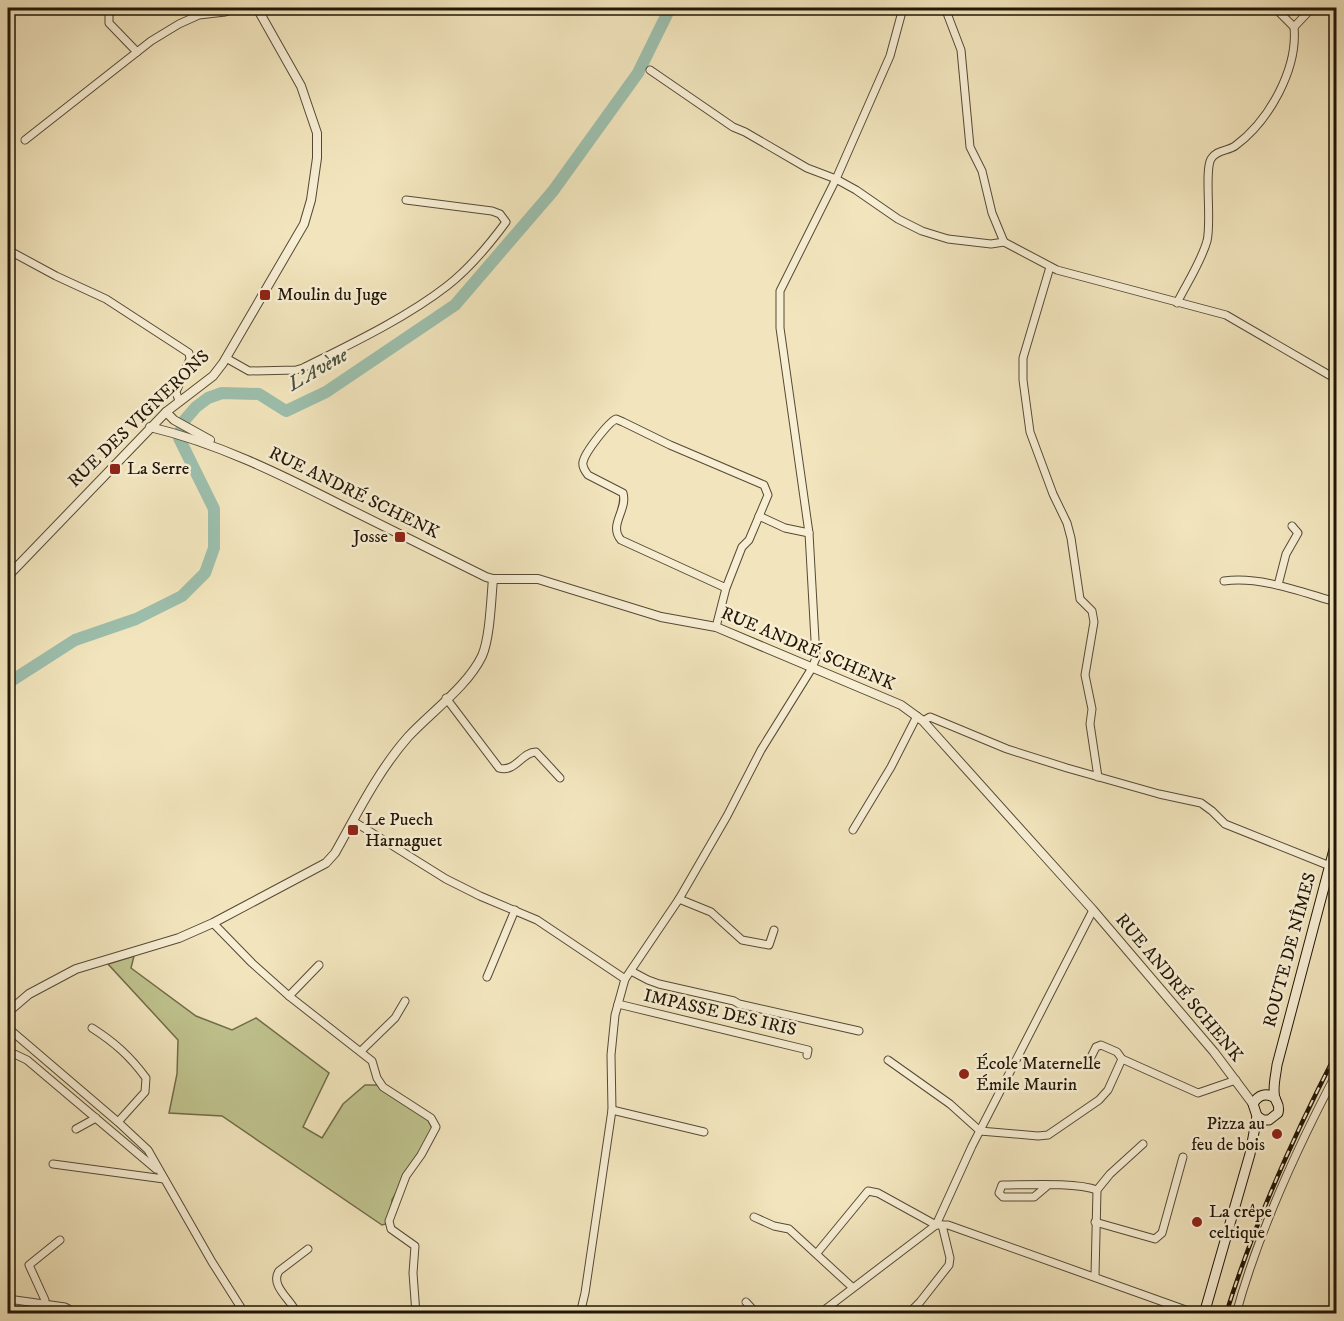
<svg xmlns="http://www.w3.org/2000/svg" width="1344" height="1321" font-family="'IM FELL DW Pica',serif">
<rect width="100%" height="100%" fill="#f2e5bd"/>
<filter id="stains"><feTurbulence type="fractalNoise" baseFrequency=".00333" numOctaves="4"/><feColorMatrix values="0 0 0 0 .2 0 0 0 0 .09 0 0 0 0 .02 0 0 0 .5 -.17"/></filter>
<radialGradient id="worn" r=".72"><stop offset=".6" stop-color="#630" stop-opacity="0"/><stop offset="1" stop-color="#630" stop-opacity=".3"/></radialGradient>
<polygon fill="#bfc38e" stroke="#706c4a" stroke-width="1.5" points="134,956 131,968 196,1016 232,1030 256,1018 329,1073 303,1127 322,1138 343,1104 365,1085 377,1085 427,1118 432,1128 392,1200 390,1223 382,1225 222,1116 169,1113 177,1074 178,1040 108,964"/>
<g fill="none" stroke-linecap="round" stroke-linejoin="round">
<polyline stroke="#9cbfad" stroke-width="12" points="8,683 75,640 136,619 182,596 205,573 214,548 214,509 179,438 183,422 196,407 208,398 222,393 259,394 286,411 326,392 455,305 553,191 638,73 670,8"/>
<defs>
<g id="minor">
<polyline points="114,8 109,14 109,23 137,52"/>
<polyline points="945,8 961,50 970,147 982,171 992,213 1004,242"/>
<polyline points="1275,8 1294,27"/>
<polyline points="650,70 733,127 745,132 807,168 836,179 856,190 898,219 922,231 948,239 991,244 1004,242 1057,270 1226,315 1336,379"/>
<polyline points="25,140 151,41 179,24 199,15 225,12 237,8"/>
<polyline points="8,250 56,276 106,299 189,353 190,359 176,392 179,401"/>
<polyline points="1050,267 1023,358 1023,380 1030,432 1053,494 1067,523 1071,538 1080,599 1092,611 1094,622 1085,675 1092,709 1090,724 1098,777"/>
<path d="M1177,303c10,-20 24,-41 30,-62 5,-20 -3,-70 4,-82 5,-9 17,-8 24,-13 34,-25 63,-77 59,-119l18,-19"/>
<path d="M226,358l23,13 47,-1 7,-2c46,-23 103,-50 144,-82 22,-17 42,-41 59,-64l-6,-8 -8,-3 -86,-11"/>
<polyline points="759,516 785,528 809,533"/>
<path d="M1224,581c37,-5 77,11 112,21"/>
<polyline points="1278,585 1286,554 1298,533 1292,526"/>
<path d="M716,627l10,-39 16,-41 7,-7 19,-45 -4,-10 -94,-40 -47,-23 -7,-3c-8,4 -31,33 -33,43 -1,5 2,9 5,13l35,18c5,17 -15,32 -2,47l105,48"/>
<path d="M446,698l53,70c16,5 23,-16 37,-16l24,26"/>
<polyline points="923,721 930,717 1007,749 1067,768 1159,794 1201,803 1212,811 1225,824 1330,866"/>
<polyline points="353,821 446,879 480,896 537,920 625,979"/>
<polyline points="853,830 891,767 917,716"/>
<polyline points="679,899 711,912 742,940 769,945 774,930"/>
<polyline points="213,923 252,963 289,996 372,1061 377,1078 383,1087 431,1118 436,1127 421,1155 406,1176 389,1221 391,1229 415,1246 413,1273 416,1314"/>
<polyline points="631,971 648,980 659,984 734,1001 739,1004 859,1031"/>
<polyline points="487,977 515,910"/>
<polyline points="289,996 319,965"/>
<polyline points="618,1004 808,1050 807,1055"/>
<polyline points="8,1028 118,1122 148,1150 212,1262 245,1314"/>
<path d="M92,1028c22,14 38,28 54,50l-1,14 -27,30"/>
<polyline points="8,1051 27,1060 156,1169"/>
<polyline points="361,1051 395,1018 405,1001"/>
<polyline points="1091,1057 1096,1047 1101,1045 1117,1052 1122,1059 1198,1093 1236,1080"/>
<polyline points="888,1060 950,1104 980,1131"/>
<polyline points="612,1110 704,1132"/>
<polyline points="76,1129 96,1118"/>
<polyline points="980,1131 1038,1136 1048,1135 1099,1100 1108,1090 1122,1059"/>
<polyline points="53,1164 164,1179"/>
<path d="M1047,1186l-13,11h-31l-4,-4 3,-8c24,0 74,-3 95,5"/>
<polyline points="754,1217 774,1226 789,1229 852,1287"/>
<polyline points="1095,1222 1155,1239 1162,1233 1183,1157"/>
<polyline points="817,1253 868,1191 878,1193 936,1225 972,1146 1093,910"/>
<polyline points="1095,1276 1097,1190 1110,1174 1143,1144"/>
<polyline points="8,1299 65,1307 78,1314"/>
<polyline points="746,1302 757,1314"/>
<polyline points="43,1314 45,1300 29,1265 60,1240"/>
<path d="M297,1314c-4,-13 -28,-28 -18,-43l29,-22"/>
<polyline points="580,1314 585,1293 612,1110 611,1055 615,1015 625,979 679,899 727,816 761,750 812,668 816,658 809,533 780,328 780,291 836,179 890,56 903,8"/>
<polyline points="819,1314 936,1225 948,1225 1197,1314"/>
<polyline points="908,1314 920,1302 949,1265 950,1258 942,1225"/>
<path d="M1236,1314c23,-84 60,-164 100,-240"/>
</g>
<g id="tertiary">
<polyline points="166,412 174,420 210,440"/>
<path d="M150,427c67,16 128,46 189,77 49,24 98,49 147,73l7,2h45l123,38 55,10 185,78 22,16 170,189 121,142 39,52"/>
<polyline points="8,576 166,412 213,376 223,363 304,224 311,200 317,158 317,133 301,86 257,8"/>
<path d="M8,1012l21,-18 47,-25 103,-31 34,-15 113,-60 9,-10c22,-39 43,-82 73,-116 23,-25 59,-50 74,-81 8,-18 9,-56 11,-77"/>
</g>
<g id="secondary">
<path d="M1257,1116l6,4h6l9,-7c2,-8 -1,-9 -3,-15 -3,-10 1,-23 2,-33l59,-223"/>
<path d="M1204,1314l46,-160 7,-38 -4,-12c5,-9 13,-12 22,-6"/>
</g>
</defs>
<use href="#minor" stroke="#554a34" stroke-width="9"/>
<use href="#tertiary" stroke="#554a34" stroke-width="10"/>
<use href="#secondary" stroke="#211606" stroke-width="11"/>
<use href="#minor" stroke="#f7eed4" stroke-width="7"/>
<use href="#tertiary" stroke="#f7eed4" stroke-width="8"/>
<use href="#secondary" stroke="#f7eed4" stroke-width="9"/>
<defs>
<path id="rail" d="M1226,1314c28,-90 67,-177 110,-260"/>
</defs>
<use href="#rail" stroke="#211606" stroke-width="4.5"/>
<use href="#rail" stroke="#f7eed4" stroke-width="2" stroke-dasharray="7" stroke-linecap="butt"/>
</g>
<g fill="#8f2418" stroke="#f7eed4" stroke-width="2">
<rect x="259" y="289" width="12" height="12" rx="3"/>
<rect x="109" y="463" width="12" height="12" rx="3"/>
<rect x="394" y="531" width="12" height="12" rx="3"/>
<rect x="347" y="824" width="12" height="12" rx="3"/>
<circle cx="964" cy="1074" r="6"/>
<circle cx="1277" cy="1134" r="6"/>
<circle cx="1197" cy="1222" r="6"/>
</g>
<g text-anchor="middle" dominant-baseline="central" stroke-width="5" stroke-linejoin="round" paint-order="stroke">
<g font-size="18" fill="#211606" stroke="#f7eed4" text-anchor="start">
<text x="277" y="295">Moulin du Juge</text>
<text x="127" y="469">La Serre</text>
<text x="388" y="537" text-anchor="end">Josse</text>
<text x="365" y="820">Le Puech<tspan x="365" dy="21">Harnaguet</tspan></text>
<text x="976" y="1064">École Maternelle<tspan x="976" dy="21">Émile Maurin</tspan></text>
<text x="1265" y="1124" text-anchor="end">Pizza au<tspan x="1265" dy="21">feu de bois</tspan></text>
<text x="1209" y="1212">La crêpe<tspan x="1209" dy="21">celtique</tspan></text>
</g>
<g font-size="18" fill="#211606" stroke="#f7eed4">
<text transform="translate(139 419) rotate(-44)">RUE DES VIGNERONS</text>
<text transform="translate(354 493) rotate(26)">RUE ANDRÉ SCHENK</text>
<text transform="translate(808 649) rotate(23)">RUE ANDRÉ SCHENK</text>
<text transform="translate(1290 950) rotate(-75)">ROUTE DE NÎMES</text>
<text transform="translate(1179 988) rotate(50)">RUE ANDRÉ SCHENK</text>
<text transform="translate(720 1013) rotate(13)">IMPASSE DES IRIS</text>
</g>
<g font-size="20" font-style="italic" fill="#4c5140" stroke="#f7eed4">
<text transform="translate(318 370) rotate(-30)">L'Avène</text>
</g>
</g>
<rect width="1344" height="1321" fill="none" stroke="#f2e5bd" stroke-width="30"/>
<rect x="9" y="9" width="1326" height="1303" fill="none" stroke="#211606" stroke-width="3"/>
<rect x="15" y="15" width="1314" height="1291" fill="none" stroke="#211606" stroke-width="1.5"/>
<rect width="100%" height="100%" filter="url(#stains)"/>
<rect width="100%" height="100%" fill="url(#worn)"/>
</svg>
